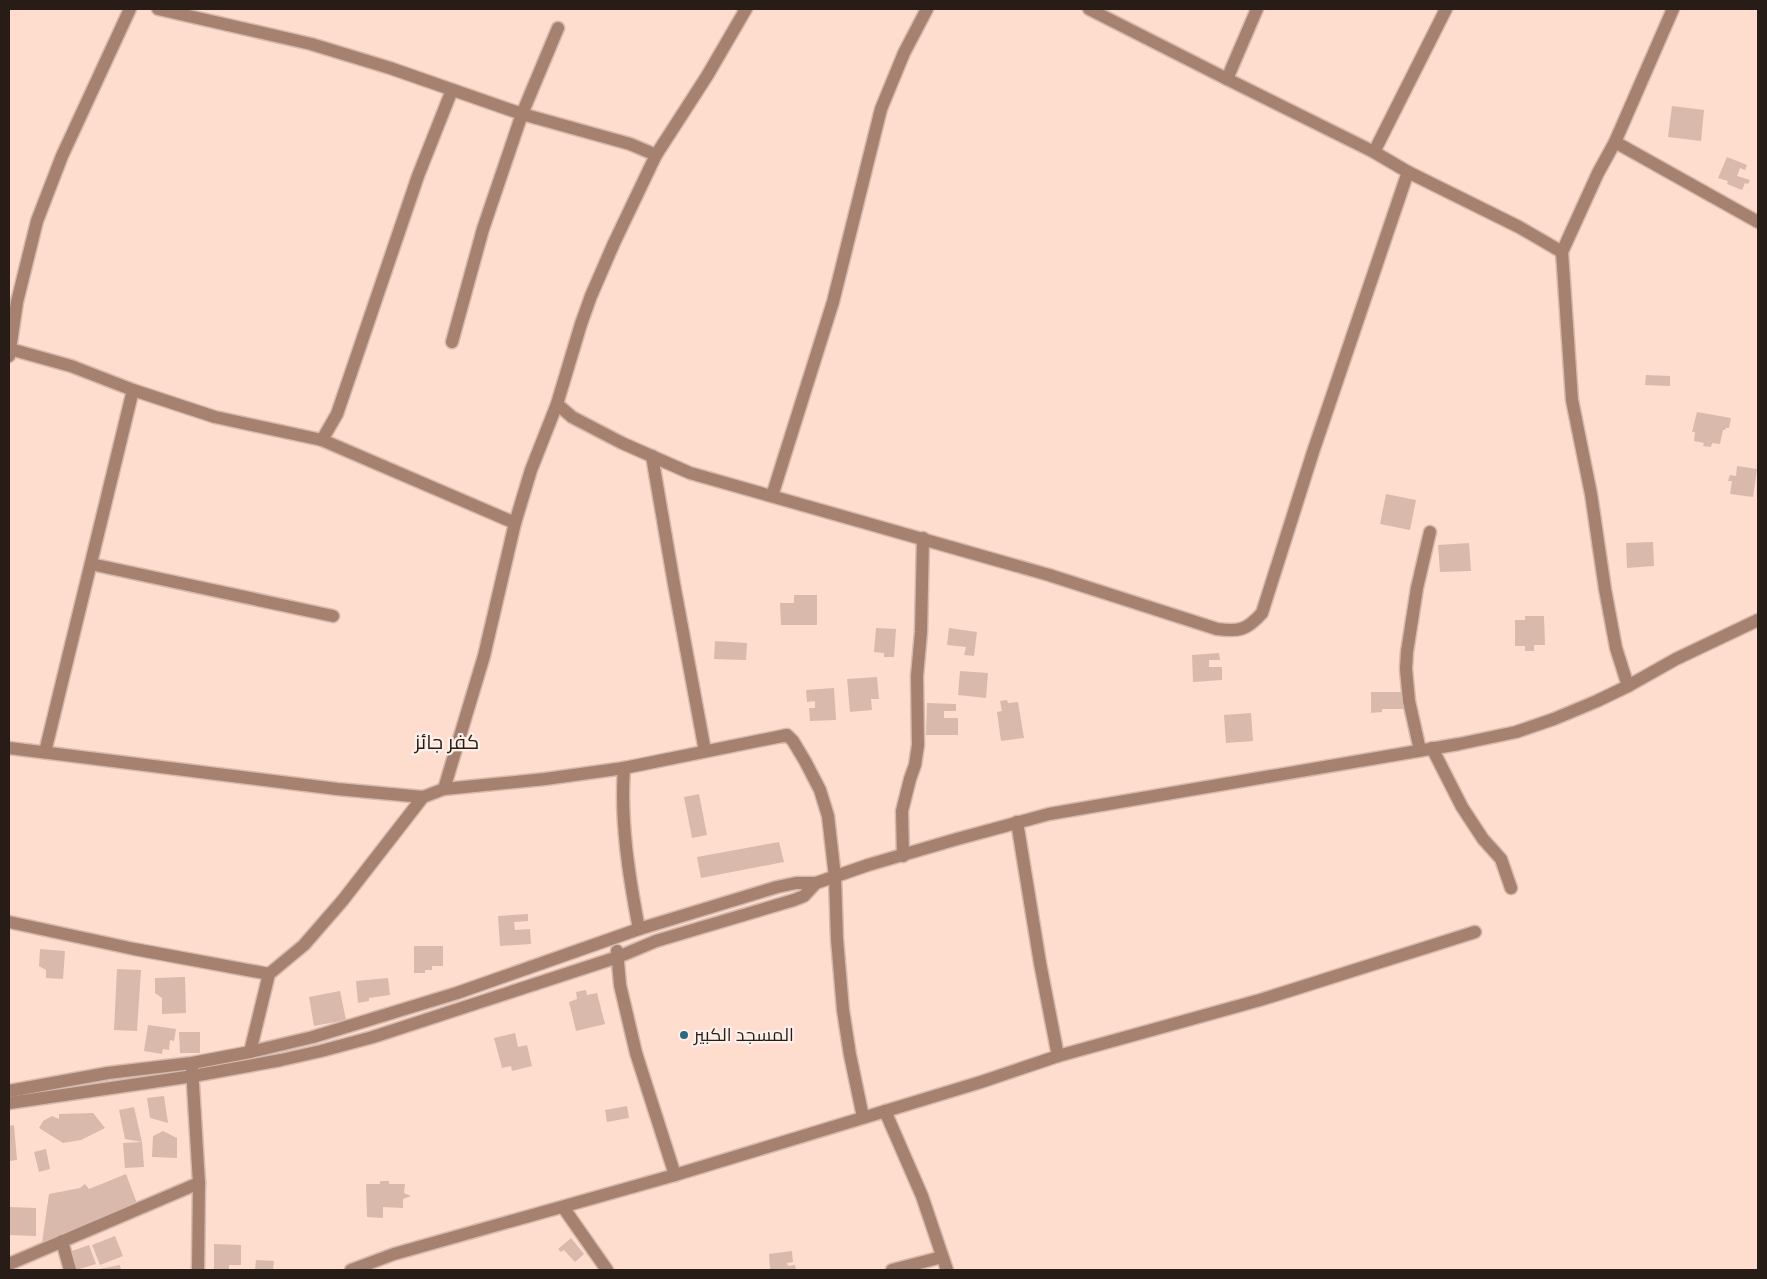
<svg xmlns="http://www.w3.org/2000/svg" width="1767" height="1279" font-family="'Fira Sans Condensed',Cairo,sans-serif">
<rect width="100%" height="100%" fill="#feddcf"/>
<g fill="#d9b9ab">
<polygon points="1672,106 1704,110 1701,141 1668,137"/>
<polygon points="1727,157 1747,165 1745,170 1740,168 1737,176 1750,180 1748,184 1745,183 1742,190 1727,184 1728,181 1718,178"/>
<polygon points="1646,375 1670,376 1670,386 1645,385"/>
<polygon points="1697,412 1731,418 1729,428 1726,428 1725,430 1723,430 1720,444 1712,443 1711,447 1703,446 1704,443 1694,441 1695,432 1692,432"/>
<polygon points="1737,466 1757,469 1753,497 1730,494 1732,481 1728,481 1730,475 1736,476"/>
<polygon points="1386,494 1416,500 1410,530 1380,524"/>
<polygon points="1653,542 1654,566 1627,568 1626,543"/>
<polygon points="1469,543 1471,571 1440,572 1438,545"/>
<polygon points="794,595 817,595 817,625 781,625 780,603 794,603"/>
<polygon points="1525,616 1544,616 1545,645 1534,645 1534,651 1525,651 1525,646 1515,646 1515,620 1525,620"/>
<polygon points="876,628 896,629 894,657 884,657 884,653 874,652"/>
<polygon points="949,628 977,632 974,656 964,655 966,647 947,645"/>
<polygon points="715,641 747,643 746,660 714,659"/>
<polygon points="1219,653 1220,660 1209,660 1209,667 1222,667 1222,680 1193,682 1192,655"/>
<polygon points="960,671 988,673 986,698 958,695"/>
<polygon points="877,677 879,699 871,699 872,710 850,712 847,679"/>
<polygon points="834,688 836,720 810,721 809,708 815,708 815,701 807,702 806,690"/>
<polygon points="1371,692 1404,692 1404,709 1382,709 1382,712 1371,713"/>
<polygon points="1007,700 1008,703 1018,702 1024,738 1001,741 997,712 1002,711 1000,701"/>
<polygon points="927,703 956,704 956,711 944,711 944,718 958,718 958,735 926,735"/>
<polygon points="1251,713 1253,741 1226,743 1224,715"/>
<polygon points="699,794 707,835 692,838 684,797"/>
<polygon points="779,842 784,862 701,878 697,857"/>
<polygon points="528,914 528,921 514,922 515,930 530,929 531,944 500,946 498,916"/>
<polygon points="414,946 443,946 443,966 432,966 432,970 425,970 425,973 414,973"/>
<polygon points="40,949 65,951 63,979 46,978 46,970 39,966"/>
<polygon points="117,969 141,970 137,1031 114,1030"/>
<polygon points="185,977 186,1013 162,1014 162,998 155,993 155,978"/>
<polygon points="388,978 390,995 369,998 369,1001 358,1003 356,981"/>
<polygon points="586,990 587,995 597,993 605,1024 576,1031 569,1002 577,999 576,992"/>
<polygon points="340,991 346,1020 314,1026 309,997"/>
<polygon points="148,1025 176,1029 174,1041 170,1040 169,1050 163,1049 162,1054 144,1051"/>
<polygon points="179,1032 200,1032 200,1053 180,1053"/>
<polygon points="515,1033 518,1047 527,1045 532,1066 512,1071 511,1066 502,1068 494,1038"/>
<polygon points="164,1096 168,1123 150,1118 147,1098"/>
<polygon points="627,1106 629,1118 607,1122 605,1110"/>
<polygon points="134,1107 142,1142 125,1139 119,1110"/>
<polygon points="93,1113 105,1128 81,1140 63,1143 39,1128 43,1121 52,1116 59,1119 59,1114"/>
<polygon points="14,1125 17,1160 9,1161 9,1126"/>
<polygon points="163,1131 177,1138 177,1158 152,1157 153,1136"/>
<polygon points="142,1142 144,1167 125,1168 123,1143"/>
<polygon points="46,1149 50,1169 39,1172 34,1152"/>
<polygon points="126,1174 138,1206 42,1243 49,1194 80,1188 85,1184 89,1189"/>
<polygon points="380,1181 389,1181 389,1184 405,1184 404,1193 411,1196 403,1199 403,1208 383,1207 383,1218 367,1217 366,1184 380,1184"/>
<polygon points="9,1207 36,1208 36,1236 9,1235"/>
<polygon points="115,1236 123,1256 100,1265 92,1245"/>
<polygon points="571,1238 584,1254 575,1262 564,1250 561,1252 558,1249"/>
<polygon points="214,1244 241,1245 241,1265 229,1265 229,1270 214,1270"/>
<polygon points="89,1245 96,1264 76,1270 69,1252"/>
<polygon points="792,1251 793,1262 787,1263 788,1266 795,1265 796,1270 770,1270 769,1254"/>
<polygon points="256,1260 274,1261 273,1270 255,1270"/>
<polygon points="120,1265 121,1270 99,1270 99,1269"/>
</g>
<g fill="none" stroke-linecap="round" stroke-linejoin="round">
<defs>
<g id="minor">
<polyline points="158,9 311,44 390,68 522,114 630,144 656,155"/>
<polyline points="1089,9 1227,79"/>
<polyline points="1257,9 1227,79 1374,152 1408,172 1519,227 1562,252"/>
<polyline points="1615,142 1758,222"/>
<polyline points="1374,152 1446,9"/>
<polyline points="452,342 483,229 522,114 558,28"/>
<polyline points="10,349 71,366 133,390 215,417 322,440 515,523"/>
<polyline points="9,356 17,302 37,221 62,156 130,9"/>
<path d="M557,404l15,13 50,26 68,30 359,102 168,54c22,3 30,1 45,-16l51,-161 95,-280"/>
<polyline points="322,440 337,414 418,176 452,90"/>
<polyline points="652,456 674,584 705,751"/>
<polyline points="772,496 833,302 881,109 904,53 927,9"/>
<polyline points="91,564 333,616"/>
<polyline points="1628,686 1616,648 1605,589 1591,494 1572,400 1562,252 1598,173 1615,142 1673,9"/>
<polyline points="9,748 337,789 423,797"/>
<polyline points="1432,748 1462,807 1483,839 1501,859 1511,888"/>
<polyline points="1420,750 1409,701 1406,669 1407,652 1417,588 1430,532"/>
<polyline points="45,752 133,390"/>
<path d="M624,768c-4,53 5,109 15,161"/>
<polyline points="444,789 484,656 515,523 531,470 557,404 581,324 591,296 614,243 656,155 707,76 746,9"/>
<polyline points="903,856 902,811 910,779 915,765 918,745 917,676 921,632 923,538"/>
<polyline points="9,922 134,949 269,974"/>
<polyline points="617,951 620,985 636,1053 675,1175"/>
<polyline points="250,1052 269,974 304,945 343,900 423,797 444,789 545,779 624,768 787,735 793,741 805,761 820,790 828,816 835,877 837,939 843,1010 850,1055 863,1117"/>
<polyline points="1058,1056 1260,1000 1475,932"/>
<polyline points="192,1068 199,1183 198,1270"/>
<polyline points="9,1091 108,1073 192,1063 250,1052 313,1037 457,993 639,929 777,887 796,883 816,883 868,865 957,839 1049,814 1459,744 1516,732 1554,719 1597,701 1628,686 1676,659 1758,620"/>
<polyline points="9,1103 193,1076 281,1060 321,1051 373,1037 618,957 656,941 794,900 804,896 816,883"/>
<polyline points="885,1111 922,1196 947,1270"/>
<polyline points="563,1207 607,1270"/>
<polyline points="62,1241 70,1270"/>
<polyline points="9,1264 199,1183"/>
<polyline points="351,1270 394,1254 675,1175 981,1082 1058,1056 1040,963 1017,822"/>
<polyline points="892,1270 942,1257"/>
</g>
</defs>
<use href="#minor" stroke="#d7baae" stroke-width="15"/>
<use href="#minor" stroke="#a78170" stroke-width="12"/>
</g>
<circle fill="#2c697f" stroke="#fdefe9" stroke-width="2" cx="684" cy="1035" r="5"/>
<g text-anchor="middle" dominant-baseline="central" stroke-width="4.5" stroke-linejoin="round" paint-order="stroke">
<g font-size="18" fill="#271c16" stroke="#fdefe9" text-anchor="start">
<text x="694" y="1035">المسجد الكبير</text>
</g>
<g font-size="20" fill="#271c16" stroke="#fdefe9">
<text x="447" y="742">كفر جائز</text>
</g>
</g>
<rect width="1767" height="1279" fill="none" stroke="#271c16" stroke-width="20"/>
</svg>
